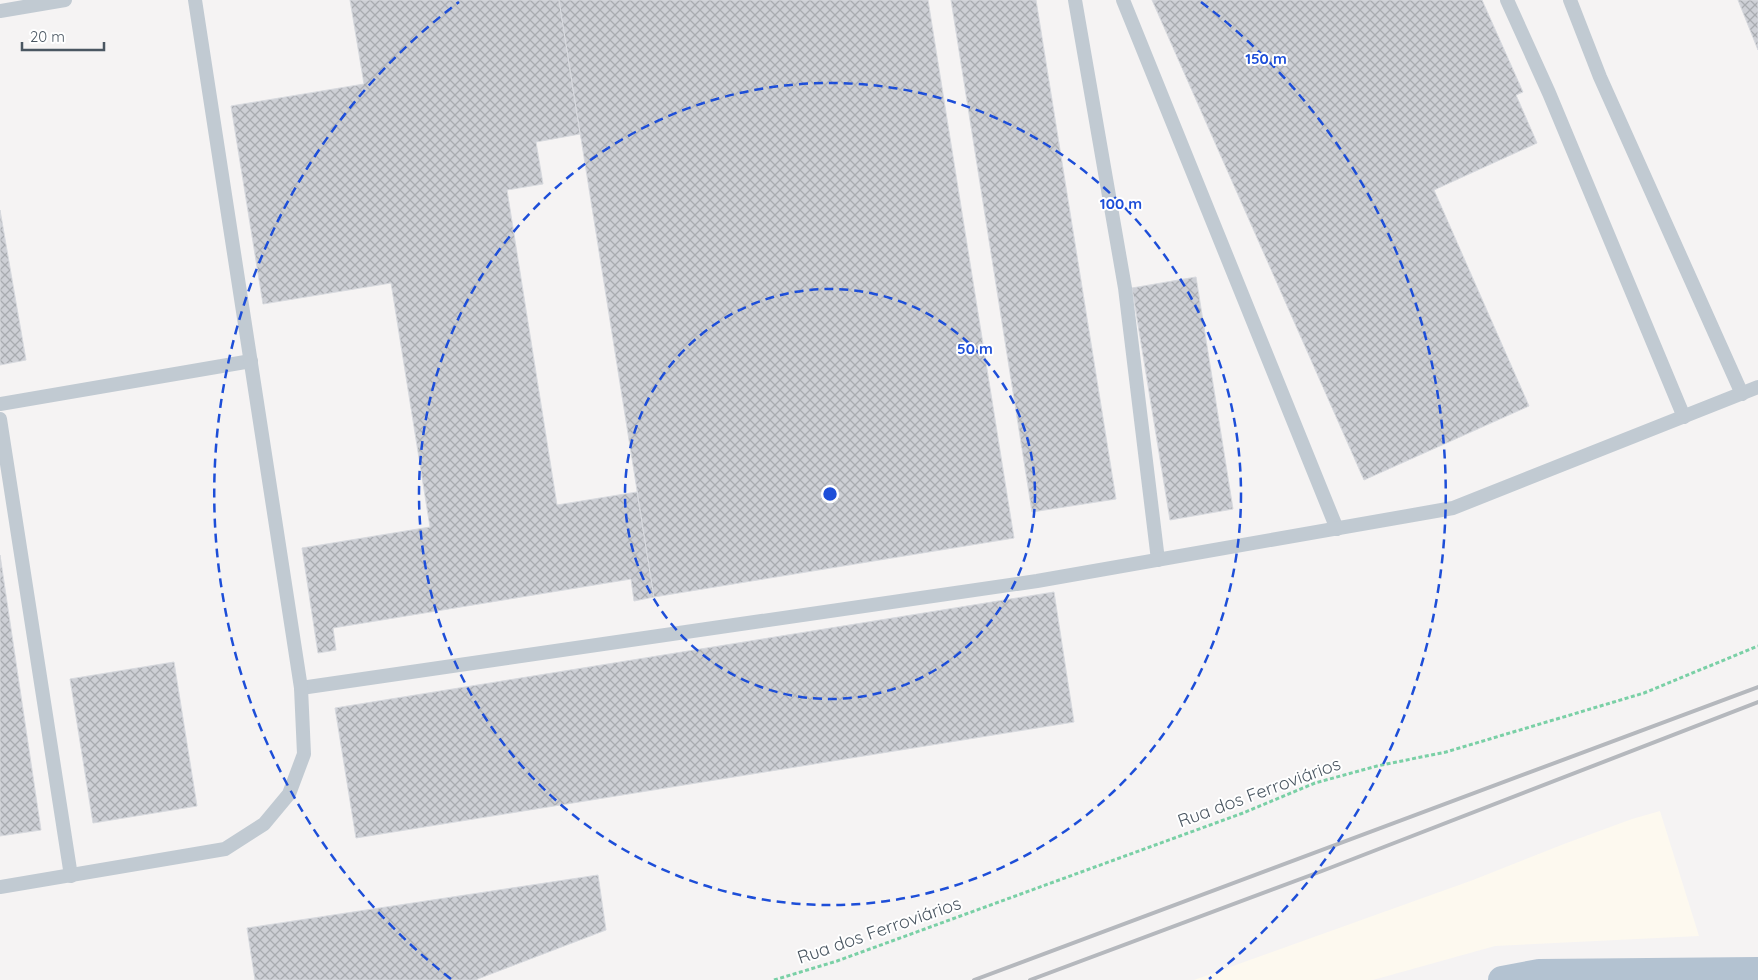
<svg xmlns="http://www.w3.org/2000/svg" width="1758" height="980" font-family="Quicksand,sans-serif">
<defs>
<pattern id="building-cross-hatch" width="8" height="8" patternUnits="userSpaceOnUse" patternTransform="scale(1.25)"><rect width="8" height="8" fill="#cdcfd5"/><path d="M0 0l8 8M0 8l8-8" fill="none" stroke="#a8abb0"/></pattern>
</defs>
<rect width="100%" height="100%" fill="#f5f3f3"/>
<polygon fill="#fdf9ef" points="1660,811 1699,936 1495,946 1373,980 1194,980 1473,880 1564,844 1632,819"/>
<g fill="url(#building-cross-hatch)" stroke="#d7d9de">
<polygon points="350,0 559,0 580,134 536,142 543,184 507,190 557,505 637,492 654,597 634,601 631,579 333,628 336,650 318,653 302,548 430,527 391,283 263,304 231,106 364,84"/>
<polygon points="559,0 928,0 1014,538 654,597"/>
<polygon points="951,0 1036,0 1116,499 1032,512"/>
<polygon points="1152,0 1482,0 1523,92 1516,95 1537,143 1434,190 1529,406 1364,480"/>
<polygon points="1738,0 1758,0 1758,50"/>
<polygon points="0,210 26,360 0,365"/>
<polygon points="1196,277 1233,509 1170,520 1132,288"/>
<polygon points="0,555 41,830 0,836"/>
<polygon points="1054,592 1074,722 356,838 335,708"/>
<polygon points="174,662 197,806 93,823 70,679"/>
<polygon points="598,875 606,930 475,980 255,980 247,928"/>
</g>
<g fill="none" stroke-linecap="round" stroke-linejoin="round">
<polyline stroke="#7ad0a6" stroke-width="3" stroke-dasharray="4 2.5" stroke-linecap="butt" points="774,980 837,961 1243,813 1315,783 1377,766 1446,752 1644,693 1758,646"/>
<g stroke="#c1cad2" stroke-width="14">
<polyline points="1075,0 1125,288 1158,560"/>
<polyline points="1123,0 1337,529"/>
<polyline points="1507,0 1549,93 1684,417"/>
<polyline points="1570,0 1600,77 1742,394"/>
<polyline points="0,11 65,0"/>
<polyline points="0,404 251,361"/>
<polyline points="0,419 71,876"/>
<polyline points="301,688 1037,581 1453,508 1758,387"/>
<polyline points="0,887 225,849 264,824 289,794 304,754 301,688 195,0"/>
</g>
<polyline stroke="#b3c2d1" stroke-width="28" points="1502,980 1539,973 1758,971"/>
<g stroke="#b5b8bd" stroke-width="4">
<polyline points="974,980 1758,687"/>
<polyline points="1030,980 1322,871 1758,702"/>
</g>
</g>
<g fill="none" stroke="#1d4ed8" stroke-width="2.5" stroke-dasharray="9 6">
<circle cx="830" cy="494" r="205"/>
<circle cx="830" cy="494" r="411"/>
<path d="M451 979A616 616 0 0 1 459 2M1201 2A616 616 0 0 1 1209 979"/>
</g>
<g text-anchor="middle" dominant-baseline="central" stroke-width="4" stroke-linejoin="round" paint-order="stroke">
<g font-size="18" fill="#4a5661" stroke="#fff">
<text transform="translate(1259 792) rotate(-20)">Rua dos Ferroviários</text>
<text transform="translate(879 930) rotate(-19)">Rua dos Ferroviários</text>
</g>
</g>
<circle cx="830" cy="494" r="8" fill="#1d4ed8" stroke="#fff" stroke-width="2.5"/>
<g font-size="15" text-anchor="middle" font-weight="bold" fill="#1d4ed8" stroke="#fff" stroke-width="4" stroke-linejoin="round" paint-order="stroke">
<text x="1266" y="64">150 m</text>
<text x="1121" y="209">100 m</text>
<text x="975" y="354">50 m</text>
</g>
<path d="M22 42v8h82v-8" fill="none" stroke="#4a5661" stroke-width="2.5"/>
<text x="30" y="42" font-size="15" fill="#4a5661" stroke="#ffffff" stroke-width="4" paint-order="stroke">20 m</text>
</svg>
